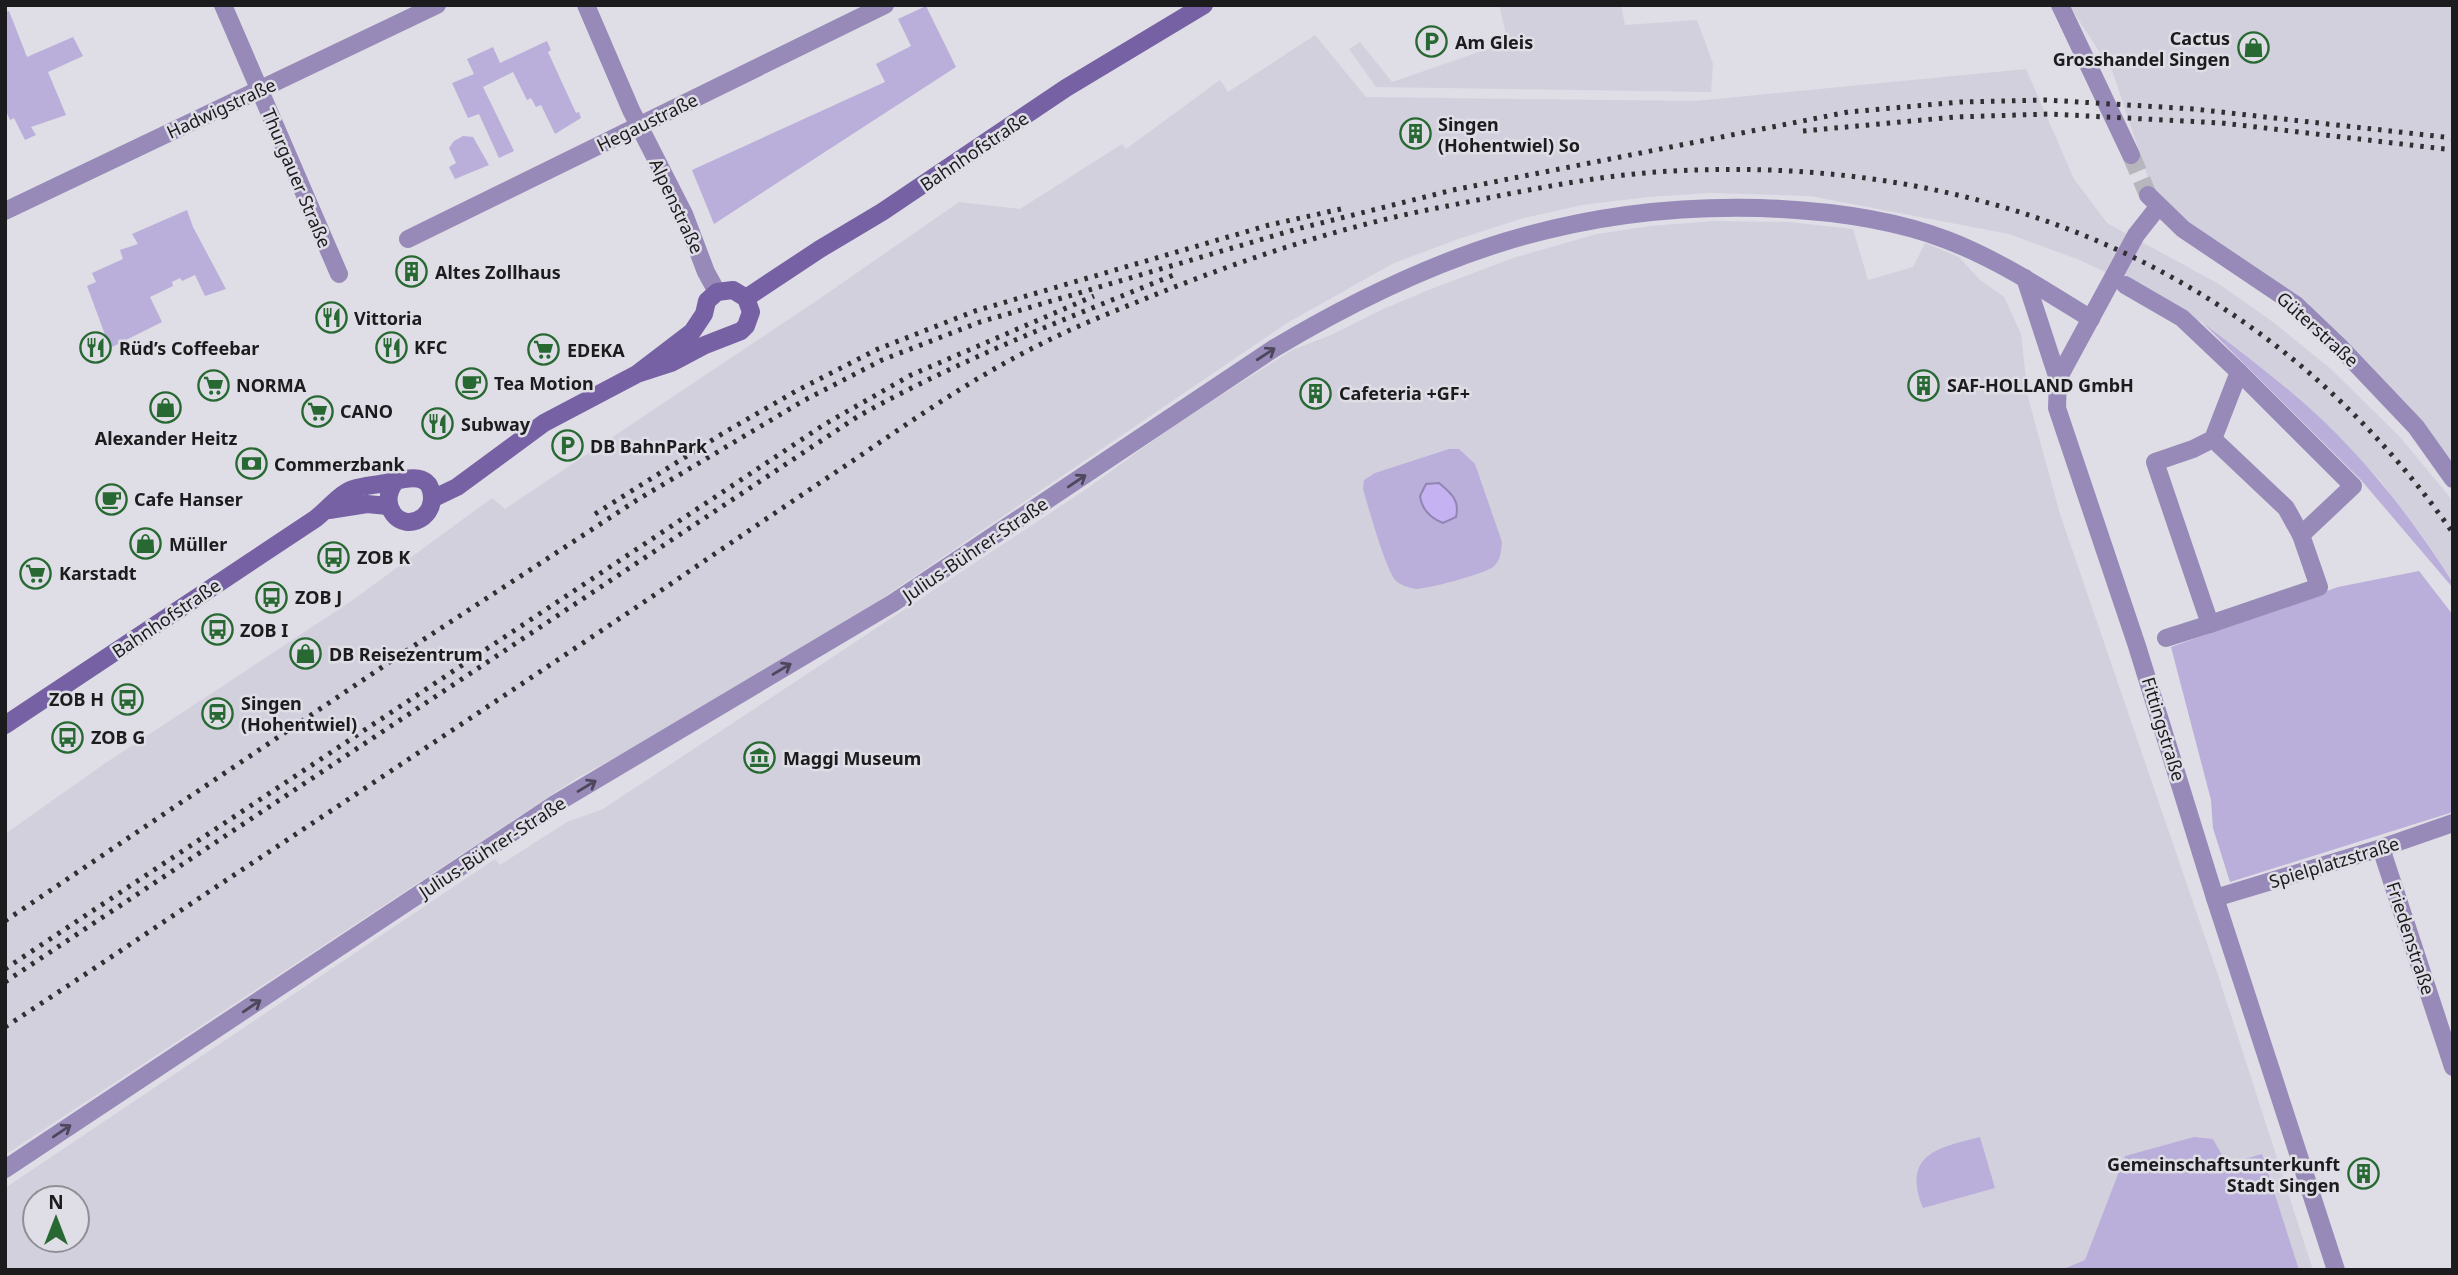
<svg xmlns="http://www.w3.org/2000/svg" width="2458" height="1275" font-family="'Noto Sans',sans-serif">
<rect width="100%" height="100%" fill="#dfdde5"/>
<g fill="#d3d0de" fill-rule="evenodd">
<polygon points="1499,5 1621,5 1625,25 1697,20 1713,64 1711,92 1376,87 1349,49 1360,42 1392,82 1508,42"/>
<polygon points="2069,5 2453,5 2453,479 2340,347 2158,207 2113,73"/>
<polygon points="1315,35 1366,97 1695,101 2026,69 2074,179 2107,223 2219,284 2273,322 2331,369 2400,437 2453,501 2453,583 2424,538 2378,478 2315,413 2256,364 2203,323 2145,290 2077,259 2009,234 1810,196 1708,193 1648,197 1582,205 1524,218 1461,238 1394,263 1287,323 865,610 737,693 577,778 5,1155 5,834 104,764 350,602 492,498 505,509 819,299 959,202 1020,209 1122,144 1126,149 1220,80 1228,92"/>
<path d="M1714,221l75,1 64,7 15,51 45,-13 12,-24 34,14 20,22 25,18 17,37 7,63 32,117 159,464 94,292h-2308v-82l490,-329 5,6 67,-43 36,-13 482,-319 91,-66 116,-74 39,-15 50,-25 45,-19 87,-33 84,-24 53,-8zM35,1198h42v42h-42z"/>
</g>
<g fill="#baafda">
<polygon points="926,6 956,67 714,224 692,170 885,82 876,64 911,46 898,19"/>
<polygon points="9,11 27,57 73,37 83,56 48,72 66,115 31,127 36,135 25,140 14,118 10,120 5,109 5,12"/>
<polygon points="547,41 551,50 548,52 576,113 579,112 581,118 555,134 541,105 536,107 531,98 527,100 513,72 483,87 514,151 499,158 479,114 468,118 452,83 474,74 467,59 493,47 500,63"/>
<polygon points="463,136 473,137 489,165 455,179 449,167 456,163 449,148 454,141"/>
<polygon points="187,210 193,227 226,289 205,296 195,275 182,281 180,278 172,282 173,286 150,297 162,322 110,348 87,286 96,282 92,273 123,259 120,250 138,244 132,234"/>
<path d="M2203,323c38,29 77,58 112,90 54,50 99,108 138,170v5l-92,-108z"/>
<path d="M1449,449h10l16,15 27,78c-1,9 -1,19 -9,25 -10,7 -65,22 -77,22 -6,-1 -16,-4 -20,-8 -10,-10 -28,-75 -33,-92l1,-9 11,-7z"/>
<polygon points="2419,571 2453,615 2453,812 2230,882 2213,828 2211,800 2171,647 2338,587"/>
<path d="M1980,1137l15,51 -72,20c-21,-54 14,-60 57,-71z"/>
<polygon points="2194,1137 2213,1139 2227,1164 2262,1154 2299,1270 2061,1270 2085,1260 2125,1156"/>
</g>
<path fill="#c4b2f2" stroke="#9285b2" stroke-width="2" d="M1439,483c12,10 21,17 17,34l-13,6c-13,-5 -21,-13 -23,-27l6,-12z"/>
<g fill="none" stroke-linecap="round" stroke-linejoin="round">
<polyline stroke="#b8b6bd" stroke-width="18" stroke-dasharray="18 9" stroke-linecap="butt" points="2131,155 2148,195"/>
<g stroke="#978ab8" stroke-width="18">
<polyline points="223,5 339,274"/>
<polyline points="586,5 631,110 684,214 706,272 717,292"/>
<polyline points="2060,5 2131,155"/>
<polyline points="2148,195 2183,229 2296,305 2340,347 2416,427 2453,479"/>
<polyline points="2158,207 2136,235 2058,379 2057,408 2137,646 2215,898 2336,1270"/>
<polyline points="5,211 437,5"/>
<polyline points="408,239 885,5"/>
<polyline points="2025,278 2058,379"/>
<polyline points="2125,285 2182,318 2239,372 2213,439 2193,449 2155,462 2210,624 2166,638"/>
<polyline points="2213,439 2286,508 2301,535 2353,486 2239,372"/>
<polyline points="2210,624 2319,587 2301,535"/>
<polyline points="2381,848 2453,1067"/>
<polyline points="2215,898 2381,848 2453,823"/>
<path d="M5,1169l550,-365 338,-201 380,-254c157,-94 301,-146 487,-141 60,2 130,10 187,32 52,20 97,50 144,79"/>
</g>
<g stroke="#7561a3" stroke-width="18">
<polyline points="746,298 820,249 882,212 1066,88 1204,5"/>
<polyline points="432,499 457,487 544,423 637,374 692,332 704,314 707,301 717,292 733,290 746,298 751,312 746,326 741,331 705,345 671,363 637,374"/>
<polyline points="329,510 367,504 388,506"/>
<path d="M5,725l310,-206c12,-9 24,-25 38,-30 10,-3 22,-4 32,-6 16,-3 46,-15 47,15 0,7 -3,14 -9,19 -23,17 -47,-13 -27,-36"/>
</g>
<g stroke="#302f32" stroke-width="5" stroke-dasharray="3.5 7" stroke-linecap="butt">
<polyline points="1803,131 1955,117 2049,114 2222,123 2453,150"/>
<polyline points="595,514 725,432 796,391 878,349 975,311 1269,225 1341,209"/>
<polyline points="5,921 409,649 637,500 803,401 882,360 980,322 1297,229 1453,190 1848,112 1960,102 2046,100 2194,109 2453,138"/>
<polyline points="5,969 825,424 911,375 1094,296"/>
<path d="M5,982l852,-565c101,-57 211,-99 319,-143"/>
<path d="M5,1027c91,-59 180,-120 270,-179 125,-83 250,-166 375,-250 66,-45 132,-90 198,-134 62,-42 124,-86 191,-119 33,-17 68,-31 103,-45 96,-39 193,-72 295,-92 78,-15 156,-33 236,-37 314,-17 597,100 780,362"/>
</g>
</g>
<defs><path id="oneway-shaft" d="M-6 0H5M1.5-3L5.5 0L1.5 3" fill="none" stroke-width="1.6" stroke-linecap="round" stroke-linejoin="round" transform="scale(1.75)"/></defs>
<g stroke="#4d475c">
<use href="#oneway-shaft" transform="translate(1266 354) rotate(-33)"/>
<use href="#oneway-shaft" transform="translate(1077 481) rotate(-34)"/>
<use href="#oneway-shaft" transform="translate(782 669) rotate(-31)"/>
<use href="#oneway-shaft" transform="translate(587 786) rotate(-31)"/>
<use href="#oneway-shaft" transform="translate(252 1006) rotate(-34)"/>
<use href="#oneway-shaft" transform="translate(62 1131) rotate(-34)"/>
</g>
<defs>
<symbol id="parking-ring" viewBox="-11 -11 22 22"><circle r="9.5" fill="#dfdde5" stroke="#286933" stroke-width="1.5"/><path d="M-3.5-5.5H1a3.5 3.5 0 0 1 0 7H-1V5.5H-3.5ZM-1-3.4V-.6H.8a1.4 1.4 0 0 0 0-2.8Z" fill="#286933"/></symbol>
<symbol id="shop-ring" viewBox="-11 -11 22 22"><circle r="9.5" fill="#dfdde5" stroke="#286933" stroke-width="1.5"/><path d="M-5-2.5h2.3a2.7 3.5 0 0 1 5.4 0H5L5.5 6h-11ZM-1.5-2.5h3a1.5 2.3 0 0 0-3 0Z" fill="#286933"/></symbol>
<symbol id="building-ring" viewBox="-11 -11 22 22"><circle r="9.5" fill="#dfdde5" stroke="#286933" stroke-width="1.5"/><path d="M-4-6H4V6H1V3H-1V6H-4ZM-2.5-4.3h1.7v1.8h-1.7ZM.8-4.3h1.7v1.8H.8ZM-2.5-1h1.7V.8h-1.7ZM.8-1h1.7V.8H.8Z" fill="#286933"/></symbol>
<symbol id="restaurant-ring" viewBox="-11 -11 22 22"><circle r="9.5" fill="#dfdde5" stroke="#286933" stroke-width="1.5"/><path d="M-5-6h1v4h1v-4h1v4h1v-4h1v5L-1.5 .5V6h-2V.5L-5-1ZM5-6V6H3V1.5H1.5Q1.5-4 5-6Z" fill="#286933"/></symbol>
<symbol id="supermarket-ring" viewBox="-11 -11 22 22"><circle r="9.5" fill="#dfdde5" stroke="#286933" stroke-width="1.5"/><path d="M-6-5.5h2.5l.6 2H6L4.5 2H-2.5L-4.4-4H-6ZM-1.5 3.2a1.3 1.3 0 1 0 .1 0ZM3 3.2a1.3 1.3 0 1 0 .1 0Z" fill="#286933"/></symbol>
<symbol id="cafe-ring" viewBox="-11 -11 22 22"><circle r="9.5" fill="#dfdde5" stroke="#286933" stroke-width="1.5"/><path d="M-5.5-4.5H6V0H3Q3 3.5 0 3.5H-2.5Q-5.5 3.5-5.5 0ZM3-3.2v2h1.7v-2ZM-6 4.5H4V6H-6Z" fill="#286933"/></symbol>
<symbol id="bank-ring" viewBox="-11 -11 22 22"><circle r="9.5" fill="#dfdde5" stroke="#286933" stroke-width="1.5"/><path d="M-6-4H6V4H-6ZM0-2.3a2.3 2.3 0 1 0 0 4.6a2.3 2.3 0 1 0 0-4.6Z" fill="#286933"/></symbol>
<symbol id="bus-ring" viewBox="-11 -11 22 22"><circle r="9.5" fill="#dfdde5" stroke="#286933" stroke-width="1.5"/><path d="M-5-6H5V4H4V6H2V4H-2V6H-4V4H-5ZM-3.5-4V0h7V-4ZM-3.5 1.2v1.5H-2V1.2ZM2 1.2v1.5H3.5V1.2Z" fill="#286933"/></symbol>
<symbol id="station-ring" viewBox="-11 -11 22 22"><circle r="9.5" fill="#dfdde5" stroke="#286933" stroke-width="1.5"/><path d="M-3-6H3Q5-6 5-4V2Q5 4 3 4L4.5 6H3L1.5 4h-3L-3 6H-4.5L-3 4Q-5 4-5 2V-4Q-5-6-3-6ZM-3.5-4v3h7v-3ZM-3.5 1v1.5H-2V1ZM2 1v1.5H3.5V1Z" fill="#286933"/></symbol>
<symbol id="museum-ring" viewBox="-11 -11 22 22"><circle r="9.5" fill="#dfdde5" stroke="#286933" stroke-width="1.5"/><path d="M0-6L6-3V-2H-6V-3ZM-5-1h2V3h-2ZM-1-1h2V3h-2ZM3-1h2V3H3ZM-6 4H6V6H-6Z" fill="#286933"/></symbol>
</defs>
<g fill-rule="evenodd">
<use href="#parking-ring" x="1414" y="24" width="35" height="35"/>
<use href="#shop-ring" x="2236" y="30" width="35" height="35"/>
<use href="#building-ring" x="1398" y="116" width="35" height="35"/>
<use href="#building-ring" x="394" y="254" width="35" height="35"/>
<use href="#restaurant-ring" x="314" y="300" width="35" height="35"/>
<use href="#restaurant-ring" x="374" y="330" width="35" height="35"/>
<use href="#restaurant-ring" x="78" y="330" width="35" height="35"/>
<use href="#supermarket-ring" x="526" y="332" width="35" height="35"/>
<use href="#cafe-ring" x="454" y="366" width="35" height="35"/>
<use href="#supermarket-ring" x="196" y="368" width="35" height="35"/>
<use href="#building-ring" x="1906" y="368" width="35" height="35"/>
<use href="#building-ring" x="1298" y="376" width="35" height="35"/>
<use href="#shop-ring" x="148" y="390" width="35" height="35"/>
<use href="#supermarket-ring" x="300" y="394" width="35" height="35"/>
<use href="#restaurant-ring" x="420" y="406" width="35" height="35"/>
<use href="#parking-ring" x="550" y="428" width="35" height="35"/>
<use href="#bank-ring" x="234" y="446" width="35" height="35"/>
<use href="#cafe-ring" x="94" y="482" width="35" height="35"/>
<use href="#shop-ring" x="128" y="526" width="35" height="35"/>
<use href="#bus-ring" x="316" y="540" width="35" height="35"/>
<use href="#supermarket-ring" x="18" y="556" width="35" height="35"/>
<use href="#bus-ring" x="254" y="580" width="35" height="35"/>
<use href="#bus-ring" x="200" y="612" width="35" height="35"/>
<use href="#shop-ring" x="288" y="636" width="35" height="35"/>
<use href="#bus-ring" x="110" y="682" width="35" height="35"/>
<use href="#station-ring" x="200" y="696" width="35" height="35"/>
<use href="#bus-ring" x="50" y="720" width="35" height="35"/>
<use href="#museum-ring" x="742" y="740" width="35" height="35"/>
<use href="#building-ring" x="2346" y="1156" width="35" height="35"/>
</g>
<g text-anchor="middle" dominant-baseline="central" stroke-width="5" stroke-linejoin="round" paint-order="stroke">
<g font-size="18" font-weight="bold" fill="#1c1b1e" stroke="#dfdde5" text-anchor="start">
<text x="2230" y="38" text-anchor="end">Cactus<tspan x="2230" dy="21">Grosshandel Singen</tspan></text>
<text x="1455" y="42">Am Gleis</text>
<text x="1438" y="124">Singen<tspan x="1438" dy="21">(Hohentwiel) So</tspan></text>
<text x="435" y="272">Altes Zollhaus</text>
<text x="354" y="318">Vittoria</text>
<text x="414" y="347">KFC</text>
<text x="119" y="348">Rüd’s Coffeebar</text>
<text x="567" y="350">EDEKA</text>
<text x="494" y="383">Tea Motion</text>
<text x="236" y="385">NORMA</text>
<text x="1947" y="385">SAF-HOLLAND GmbH</text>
<text x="1339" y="393">Cafeteria +GF+</text>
<text x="340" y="411">CANO</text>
<text x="461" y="424">Subway</text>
<text x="166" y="438" text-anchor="middle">Alexander Heitz</text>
<text x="590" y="446">DB BahnPark</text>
<text x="274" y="464">Commerzbank</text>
<text x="134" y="499">Cafe Hanser</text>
<text x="169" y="544">Müller</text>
<text x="357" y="557">ZOB K</text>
<text x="59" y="573">Karstadt</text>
<text x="295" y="597">ZOB J</text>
<text x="240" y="630">ZOB I</text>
<text x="329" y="654">DB Reisezentrum</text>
<text x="104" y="699" text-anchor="end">ZOB H</text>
<text x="241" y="703">Singen<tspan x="241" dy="21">(Hohentwiel)</tspan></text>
<text x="91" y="737">ZOB G</text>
<text x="783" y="758">Maggi Museum</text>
<text x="2340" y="1164" text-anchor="end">Gemeinschaftsunterkunft<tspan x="2340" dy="21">Stadt Singen</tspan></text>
</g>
<g font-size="18" fill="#1c1b1e" stroke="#dfdde5">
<text transform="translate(221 108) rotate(-25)">Hadwigstraße</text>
<text transform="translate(647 122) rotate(-26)">Hegaustraße</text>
<text transform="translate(974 151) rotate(-34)">Bahnhofstraße</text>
<text transform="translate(297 178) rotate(67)">Thurgauer Straße</text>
<text transform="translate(677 206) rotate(65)">Alpenstraße</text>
<text transform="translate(2318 329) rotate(42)">Güterstraße</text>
<text transform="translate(975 549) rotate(-34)">Julius-Bührer-Straße</text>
<text transform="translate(166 618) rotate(-34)">Bahnhofstraße</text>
<text transform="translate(2164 729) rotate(73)">Fittingstraße</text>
<text transform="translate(492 847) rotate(-33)">Julius-Bührer-Straße</text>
<text transform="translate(2334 862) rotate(-17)">Spielplatzstraße</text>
<text transform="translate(2411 938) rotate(72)">Friedenstraße</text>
</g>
</g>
<rect width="2458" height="1275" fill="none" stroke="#1c1b1e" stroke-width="14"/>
<g transform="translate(56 1219)"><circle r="33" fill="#dfdde5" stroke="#918f95" stroke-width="2"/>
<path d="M0-5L12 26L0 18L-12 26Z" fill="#286933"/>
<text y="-10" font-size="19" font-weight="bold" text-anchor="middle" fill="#1c1b1e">N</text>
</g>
</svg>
